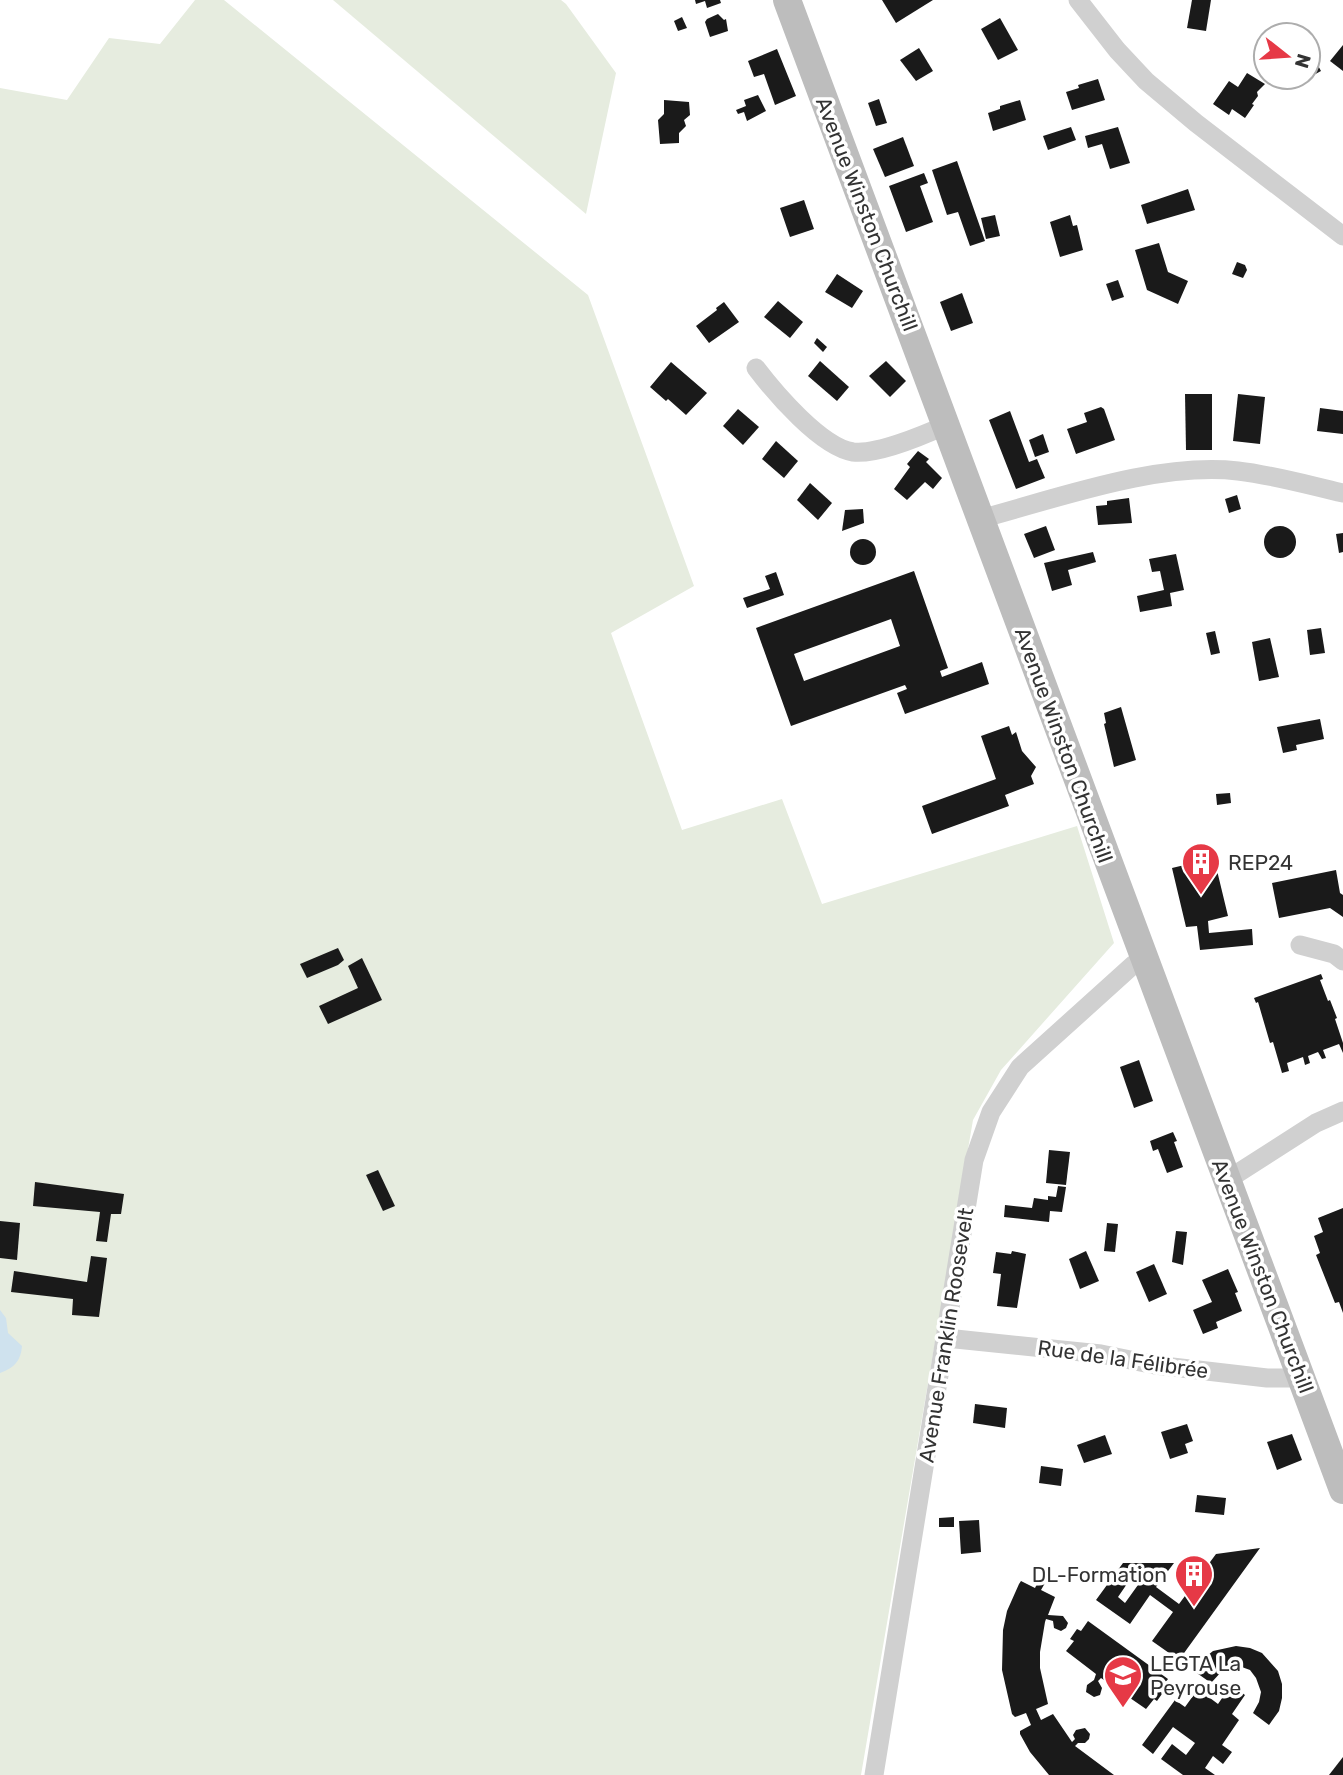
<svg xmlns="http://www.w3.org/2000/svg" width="1343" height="1775" font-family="Rubik,sans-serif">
<rect width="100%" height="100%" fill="#fff"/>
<g fill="#e6ecdf">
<polygon points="195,0 224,0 588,295 694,586 611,633 682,830 782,799 822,904 1077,826 1114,943 1001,1070 973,1120 861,1775 0,1775 0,88 67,100 109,38 160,44"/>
<polygon points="333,0 561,0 566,4 616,73 586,214"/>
</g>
<path fill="#cfe2ee" d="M0,1310l6,8 2,15 14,13c-1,15 -8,22 -22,27z"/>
<g fill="#1a1a1a" fill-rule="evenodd">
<polygon points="695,0 720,0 721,3 707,8 705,1 696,4"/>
<polygon points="882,0 933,0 896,23"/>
<polygon points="1192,0 1211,0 1206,31 1187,28"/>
<polygon points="718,14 724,20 726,19 728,31 710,37 705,22 707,19"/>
<polygon points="682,17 687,28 678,31 674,21"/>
<polygon points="1000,18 1018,50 998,60 981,29"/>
<polygon points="1343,45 1343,71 1330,61"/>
<polygon points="919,48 933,71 916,81 900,60"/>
<polygon points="777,49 796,96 775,105 764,74 754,77 748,61"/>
<polygon points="1314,58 1321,71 1308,78 1308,61"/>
<polygon points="1247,73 1265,84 1257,92 1258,96 1252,104 1254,105 1245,118 1232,109 1229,115 1213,104 1229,81 1238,87"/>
<polygon points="1280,77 1302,77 1286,86"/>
<polygon points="1098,79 1105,100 1072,110 1066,92 1079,88 1078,85"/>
<polygon points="758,95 766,111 747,121 744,112 738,114 736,110 746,106 744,100"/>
<polygon points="879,99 887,123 876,126 868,103"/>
<polygon points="664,100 689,102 690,115 684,120 686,126 679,133 679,143 660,144 658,120 664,114"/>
<polygon points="1020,100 1026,120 993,131 988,113 1000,109 1000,106"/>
<polygon points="1071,127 1076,140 1048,150 1043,136"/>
<polygon points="1118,127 1130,163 1110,169 1102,144 1088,148 1085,136"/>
<polygon points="903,137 914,166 885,177 873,149"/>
<polygon points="957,161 985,241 970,246 958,212 947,215 932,170"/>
<polygon points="924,173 928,183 920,186 933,222 906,232 889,186"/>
<polygon points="1188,189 1195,210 1147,224 1141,205"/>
<polygon points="804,200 814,229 790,237 780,208"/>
<polygon points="995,215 1000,236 986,239 981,218"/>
<polygon points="1070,215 1073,226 1077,225 1083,250 1060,257 1050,222"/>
<polygon points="1159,243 1168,272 1188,281 1178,304 1147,290 1135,250"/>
<polygon points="1237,262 1245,265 1247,270 1243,278 1232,274"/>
<polygon points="837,274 863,291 852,308 825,292"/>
<polygon points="1118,280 1124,297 1112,301 1106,284"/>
<polygon points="962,293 973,323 951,331 940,302"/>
<polygon points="778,301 803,322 790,338 764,317"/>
<polygon points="724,302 739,322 709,343 696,326 717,310 716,308"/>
<polygon points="817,338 827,347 823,352 814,343"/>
<polygon points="820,361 849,387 837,401 808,376"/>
<polygon points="886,361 906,381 890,397 869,376"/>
<polygon points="671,362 707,393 686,415 668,399 666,401 650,387"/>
<polygon points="1185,394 1212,394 1212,450 1186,450"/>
<polygon points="1238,394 1265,397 1260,444 1233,441"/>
<polygon points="1101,407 1104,409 1115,440 1076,454 1067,429 1087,422 1084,413"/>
<polygon points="1320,408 1343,411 1343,434 1317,431"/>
<polygon points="738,409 759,427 743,445 723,426"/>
<polygon points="1010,411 1029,462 1037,459 1045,478 1016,489 989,420"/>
<polygon points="1043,434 1049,452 1035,457 1029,440"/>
<polygon points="776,441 798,461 784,478 762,459"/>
<polygon points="918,451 929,459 926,462 942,478 933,489 925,482 907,500 894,489 910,467 907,464"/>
<polygon points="810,483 832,503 818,520 797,500"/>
<polygon points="1237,495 1241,509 1229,513 1225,499"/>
<polygon points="1129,498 1132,523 1098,525 1096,506 1107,505 1107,501"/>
<polygon points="863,509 864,523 842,531 845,510"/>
<polygon points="1046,526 1055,550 1034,558 1024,534"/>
<circle cx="1280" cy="542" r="16"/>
<polygon points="1343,533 1343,552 1339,553 1336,534"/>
<circle cx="863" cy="552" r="13"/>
<polygon points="1093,552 1096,562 1068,570 1072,585 1052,591 1044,563"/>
<polygon points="1176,554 1184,590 1170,593 1172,606 1140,612 1137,596 1164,590 1160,571 1152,572 1149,559"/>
<path d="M914,571l34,97 -8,3 2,6 40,-15 7,22 -84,30 -8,-21 10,-4 -2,-4 -114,41 -35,-98zM891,619l9,27 -96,35 -10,-27z"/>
<polygon points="776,572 784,595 747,608 743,598 770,589 765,576"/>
<polygon points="1321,628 1325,653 1310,655 1307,630"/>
<polygon points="1215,631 1220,653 1211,655 1206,633"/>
<polygon points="1270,638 1279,677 1259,681 1252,642"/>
<polygon points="1121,707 1136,760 1114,767 1104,724 1106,723 1104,713"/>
<polygon points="1320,719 1324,739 1296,745 1297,750 1283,753 1277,727"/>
<polygon points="1009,726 1012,735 1016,732 1022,751 1036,767 1031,776 1034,784 1005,795 1009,806 932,834 922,806 996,779 981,736"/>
<polygon points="1230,793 1231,803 1217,805 1216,794"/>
<polygon points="1214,858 1228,916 1208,921 1209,933 1252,929 1253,945 1200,950 1197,926 1186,927 1172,868"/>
<polygon points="1336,870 1340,893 1343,895 1343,917 1330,908 1279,918 1272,883"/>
<polygon points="338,948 344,960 338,965 307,978 300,964"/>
<polygon points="362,958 382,1000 328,1024 319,1006 358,988 348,966"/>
<polygon points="1321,974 1323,979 1320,980 1328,1001 1330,1000 1337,1018 1335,1019 1343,1043 1343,1053 1339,1044 1323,1050 1326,1058 1322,1059 1318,1052 1308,1056 1310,1063 1305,1065 1303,1057 1287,1063 1289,1071 1282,1073 1273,1042 1270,1043 1258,1002 1256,1003 1254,998"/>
<polygon points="1139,1060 1153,1101 1134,1108 1120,1067"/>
<polygon points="1173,1132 1177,1141 1174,1142 1183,1167 1167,1173 1158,1149 1153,1151 1150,1141"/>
<polygon points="1049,1150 1070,1152 1066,1185 1046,1183"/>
<polygon points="378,1170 395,1206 383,1211 366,1175"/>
<polygon points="35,1182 124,1194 121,1214 111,1214 107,1242 96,1241 100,1212 33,1206"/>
<polygon points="1058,1186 1066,1187 1062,1212 1050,1211 1049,1222 1004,1217 1005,1205 1032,1208 1034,1198 1048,1200 1048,1196 1056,1197"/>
<polygon points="1343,1208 1343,1313 1339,1302 1335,1303 1316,1255 1320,1253 1314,1236 1323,1232 1318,1218"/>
<polygon points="0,1221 20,1223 17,1260 0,1258"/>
<polygon points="1107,1223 1118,1224 1115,1252 1104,1251"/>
<polygon points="1176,1231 1187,1232 1183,1265 1172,1262"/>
<polygon points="1012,1251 1026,1254 1017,1308 997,1306 1001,1274 993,1273 996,1252 1011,1254"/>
<polygon points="1086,1251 1099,1281 1080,1289 1069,1259"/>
<polygon points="91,1256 107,1258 99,1317 72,1315 73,1299 11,1292 14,1271 87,1282"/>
<polygon points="1154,1264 1167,1294 1149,1302 1136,1272"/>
<polygon points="1228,1269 1238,1292 1235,1293 1242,1311 1216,1322 1218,1328 1203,1334 1193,1310 1212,1302 1202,1280"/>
<polygon points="975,1404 1007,1408 1005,1428 973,1423"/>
<polygon points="1187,1424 1193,1441 1185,1444 1188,1453 1170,1459 1161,1432"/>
<polygon points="1292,1434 1302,1460 1277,1470 1267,1442"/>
<polygon points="1105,1435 1112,1454 1084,1463 1077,1445"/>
<polygon points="1041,1466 1063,1469 1061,1486 1039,1483"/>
<polygon points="1197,1495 1226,1498 1224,1515 1195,1512"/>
<polygon points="954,1517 954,1527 939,1527 939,1518"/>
<polygon points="979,1520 981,1552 961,1554 959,1521"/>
<path d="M1260,1548l-81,112 -27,-19 21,-29 -23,-17 -20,29 -34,-24 27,-37h51l-18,24 23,17 37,-50zM1131,1578h12l-18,25 -7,-6z"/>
<polygon points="1039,1580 1045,1583 1041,1590 1055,1597 1048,1615 1063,1616 1068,1623 1066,1628 1061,1631 1054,1628 1053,1621 1046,1619 1045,1622 1040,1652 1040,1668 1048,1704 1036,1709 1041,1720 1053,1714 1072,1742 1075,1739 1073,1735 1076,1730 1085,1728 1090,1734 1089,1739 1085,1743 1078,1743 1075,1746 1114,1775 1049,1775 1030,1752 1020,1734 1020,1731 1031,1725 1026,1713 1015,1717 1012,1714 1002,1670 1003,1630 1007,1611 1019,1584 1021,1581 1035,1588"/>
<polygon points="1088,1621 1168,1679 1161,1689 1164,1691 1157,1701 1154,1699 1146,1709 1101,1678 1098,1681 1102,1688 1100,1695 1094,1697 1086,1692 1087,1685 1094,1680 1096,1674 1066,1651 1074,1641 1070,1639 1077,1629 1081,1631"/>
<polygon points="1236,1646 1250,1648 1262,1653 1278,1671 1282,1684 1282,1698 1279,1711 1269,1725 1253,1713 1259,1702 1261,1692 1256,1678 1250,1670 1239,1666 1230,1667 1222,1671 1211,1683 1194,1671 1202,1660 1213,1651"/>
<polygon points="1231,1685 1245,1695 1232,1714 1239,1720 1222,1745 1232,1752 1223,1764 1213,1756 1205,1768 1215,1775 1183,1775 1161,1759 1172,1744 1186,1755 1195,1743 1173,1727 1153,1754 1142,1745 1175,1700 1185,1707 1198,1689 1218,1704"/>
<polygon points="1343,1757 1343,1775 1329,1775"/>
</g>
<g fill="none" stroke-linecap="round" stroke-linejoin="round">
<g stroke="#d0d0d0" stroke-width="19">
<polyline points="1078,0 1117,50 1146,81 1196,123 1343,236"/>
<path d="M756,368c19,25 65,79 97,84 23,3 71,-17 93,-27"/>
<path d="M980,519c79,-21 177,-57 258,-48 35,4 70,14 105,22"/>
<polyline points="1300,945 1334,954 1343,961"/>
<polyline points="1227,1180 1316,1123 1343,1111"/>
<polyline points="946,1338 1101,1354 1155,1365 1267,1378 1289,1378 1300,1373"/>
<polyline points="874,1775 974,1160 991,1112 1020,1067 1133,965 1144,960"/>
</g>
<polyline stroke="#bdbdbd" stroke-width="28" points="787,0 1343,1490"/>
</g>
<defs>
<symbol id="building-pin" viewBox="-11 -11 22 30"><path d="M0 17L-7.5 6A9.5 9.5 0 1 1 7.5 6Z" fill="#e63946" stroke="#fff"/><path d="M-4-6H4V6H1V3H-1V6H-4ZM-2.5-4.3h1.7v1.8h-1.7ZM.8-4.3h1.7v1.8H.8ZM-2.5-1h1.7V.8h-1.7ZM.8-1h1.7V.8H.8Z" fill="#fff"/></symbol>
<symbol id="school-pin" viewBox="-11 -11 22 30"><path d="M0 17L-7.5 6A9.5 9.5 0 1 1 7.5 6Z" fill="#e63946" stroke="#fff"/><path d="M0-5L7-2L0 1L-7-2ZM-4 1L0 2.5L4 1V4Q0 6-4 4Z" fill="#fff"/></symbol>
</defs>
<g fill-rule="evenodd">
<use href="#building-pin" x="1179" y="840" width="44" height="60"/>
<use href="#building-pin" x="1172" y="1552" width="44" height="60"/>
<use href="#school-pin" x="1101" y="1653" width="44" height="60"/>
</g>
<g text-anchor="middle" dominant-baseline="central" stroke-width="7" stroke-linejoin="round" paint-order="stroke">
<g font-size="21" fill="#333" stroke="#fff">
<text transform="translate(867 214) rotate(69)">Avenue Winston Churchill</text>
<text transform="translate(1064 745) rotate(70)">Avenue Winston Churchill</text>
<text transform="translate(1263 1276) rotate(69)">Avenue Winston Churchill</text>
<text transform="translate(946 1335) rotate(-81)">Avenue Franklin Roosevelt</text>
<text transform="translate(1123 1359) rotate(8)">Rue de la Félibrée</text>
</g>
<g font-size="21" fill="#333" stroke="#fff" text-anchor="start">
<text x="1228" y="862">REP24</text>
<text x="1167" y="1574" text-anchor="end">DL-Formation</text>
<text x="1150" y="1663">LEGTA La<tspan x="1150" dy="24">Peyrouse</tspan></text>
</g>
</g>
<g transform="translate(1287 56) rotate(107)"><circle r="33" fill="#ffffff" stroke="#adadad" stroke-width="2"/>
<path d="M0-5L12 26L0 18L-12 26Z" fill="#e63946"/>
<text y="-10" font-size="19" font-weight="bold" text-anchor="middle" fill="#333333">N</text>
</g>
</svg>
